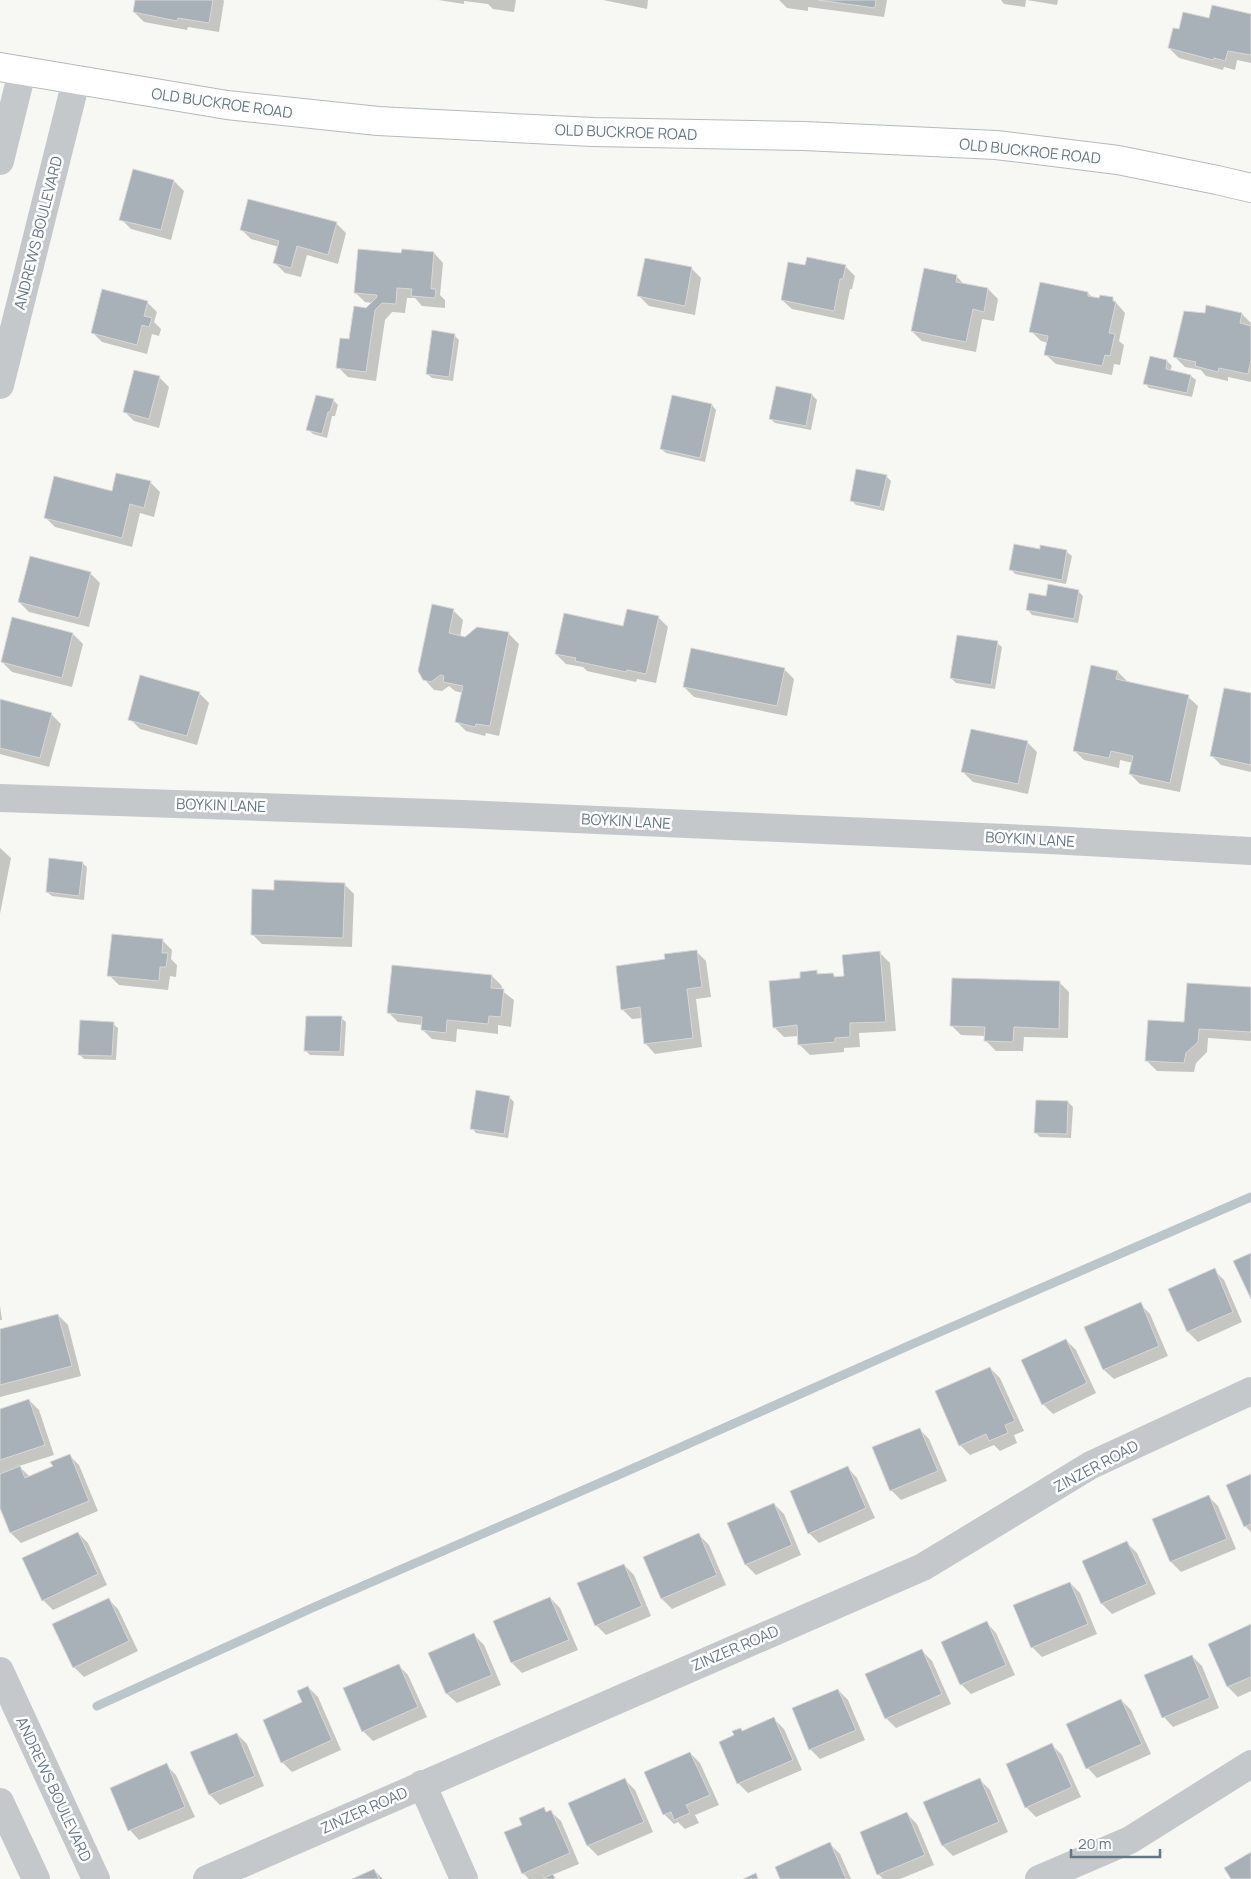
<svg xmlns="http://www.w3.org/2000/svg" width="1251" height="1879" font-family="Manrope,sans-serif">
<rect width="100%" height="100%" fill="#f7f7f3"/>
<g fill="#0003">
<polygon points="136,0 223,0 224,1 219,32 188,27 187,30 144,22 134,12"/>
<polygon points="438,0 516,0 514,12 493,9 488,4 464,1 464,4"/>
<polygon points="603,0 648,0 647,9"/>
<polygon points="779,0 887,0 884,17 808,7 808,11 787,8"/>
<polygon points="1001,0 1026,0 1025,7 1004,4"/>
<polygon points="1027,0 1058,0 1057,5"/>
<polygon points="1251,16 1251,63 1237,60 1235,70 1224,67 1223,70 1179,58 1169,48 1210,19"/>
<polygon points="174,181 184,191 171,240 131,229 121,219"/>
<polygon points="336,223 346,233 338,264 307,255 301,277 285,273 275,263 279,247 251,239 241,229"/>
<polygon points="434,253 443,263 440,295 445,300 445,308 422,306 415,298 407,298 405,313 392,312 385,320 376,381 348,377 338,367 350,340 372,303 365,302 355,292 402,255"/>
<polygon points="845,266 855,276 852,289 850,289 844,320 792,309 782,300 806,267"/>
<polygon points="691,268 701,278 695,315 649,306 639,296"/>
<polygon points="956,276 965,285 988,289 998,299 994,321 982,319 976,352 922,341 912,331"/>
<polygon points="1088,293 1093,298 1112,298 1125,313 1119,341 1124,345 1120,365 1114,364 1112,375 1056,364 1046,355 1048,343 1041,341 1031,331"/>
<polygon points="147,302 157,312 154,322 161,329 159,336 152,334 147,354 102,342 92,332"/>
<polygon points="1206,314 1242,314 1251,323 1251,382 1228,377 1228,381 1206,376 1201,370 1185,367 1175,357"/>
<polygon points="454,335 459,340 453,381 432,378 427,374"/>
<polygon points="1151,358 1167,361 1172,366 1170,371 1191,376 1196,380 1192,397 1149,388 1145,383"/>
<polygon points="159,377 169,387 159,428 134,421 124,411"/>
<polygon points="812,395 817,400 811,430 775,423 770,418"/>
<polygon points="673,396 712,405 716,410 705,462 666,453 661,449"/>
<polygon points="333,400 338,405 335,416 332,416 327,438 313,434 308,429"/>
<polygon points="886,476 891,481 884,511 856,505 851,500"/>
<polygon points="150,482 160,492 154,517 140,513 132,547 55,527 45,517 113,492"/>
<polygon points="1041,547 1067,552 1072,556 1066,584 1015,574 1011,569 1041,550"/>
<polygon points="90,573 100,583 89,627 29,612 19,602"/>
<polygon points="1078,591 1083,596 1078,623 1032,615 1028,610 1047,598"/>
<polygon points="453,610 463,620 460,637 465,638 478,628 509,634 519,644 499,736 486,733 485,736 466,731 456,721 463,693 455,691 449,686 442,691 434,690 424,679"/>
<polygon points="658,617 668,627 656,683 637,679 636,682 587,671 583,667 566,664 556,654 624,628"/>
<polygon points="13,619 73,634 83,644 72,687 12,672 2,662"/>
<polygon points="997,643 1002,647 995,689 956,683 951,678"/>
<polygon points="784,669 794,679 787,716 694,697 684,687"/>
<polygon points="1118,672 1128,682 1188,697 1198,706 1180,792 1140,784 1130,774 1133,763 1120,760 1119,768 1084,760 1074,750"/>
<polygon points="199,693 209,703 197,745 140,729 130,719"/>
<polygon points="1251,694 1251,772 1221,765 1211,755"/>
<polygon points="0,700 51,714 61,724 49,767 0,754"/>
<polygon points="1027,742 1037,752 1028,794 973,782 963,772"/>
<polygon points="0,848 11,858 0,914"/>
<polygon points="82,863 87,867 84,900 52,896 47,892"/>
<polygon points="344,884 354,894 352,947 262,944 252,934 275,891"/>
<polygon points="162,940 172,950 171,959 177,965 176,977 170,976 168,990 119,985 109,975"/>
<polygon points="696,951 706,961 711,997 696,999 702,1047 655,1054 646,1044 643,1018 632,1019 622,1009 666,960"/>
<polygon points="880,953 890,963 896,1031 859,1033 860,1047 844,1048 844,1052 810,1055 800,1045 799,1036 784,1037 774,1027 802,979 816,971 820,975 833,974 837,978 845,977"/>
<polygon points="492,976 502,986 501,990 514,1000 511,1027 498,1025 498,1034 457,1029 456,1042 432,1039 422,1029 422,1025 398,1022 388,1012"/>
<polygon points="1059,982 1069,992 1068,1038 1024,1037 1023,1051 996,1051 986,1041 986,1036 961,1035 951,1025"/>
<polygon points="1251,989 1251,1041 1208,1038 1207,1052 1196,1063 1194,1072 1157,1071 1147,1061 1185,1023"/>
<polygon points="341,1018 346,1022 344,1056 310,1055 305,1050"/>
<polygon points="113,1024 118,1028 116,1060 84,1059 79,1054"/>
<polygon points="509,1097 514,1102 508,1138 476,1133 472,1128"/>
<polygon points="1068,1102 1073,1107 1071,1138 1040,1137 1035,1132"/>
<polygon points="1214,1270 1224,1280 1242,1322 1198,1342 1188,1332 1170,1290"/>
<polygon points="1140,1304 1150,1314 1168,1356 1114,1379 1104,1370"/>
<polygon points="0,1306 2,1320 0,1320"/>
<polygon points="58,1315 68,1325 81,1376 0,1397 0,1330"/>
<polygon points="1066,1340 1076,1350 1096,1393 1053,1414 1043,1404"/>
<polygon points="990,1368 1000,1378 1024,1431 1014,1435 1017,1443 1000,1451 994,1445 970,1455 960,1445"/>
<polygon points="29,1400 39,1410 54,1455 19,1466 30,1477 54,1467 69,1455 79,1465 98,1511 21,1543 11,1533 0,1504 0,1410"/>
<polygon points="919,1429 929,1439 947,1481 901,1500 891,1490"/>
<polygon points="848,1468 857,1478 875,1518 819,1543 809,1533"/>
<polygon points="1251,1475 1251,1532 1245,1526"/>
<polygon points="1208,1496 1218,1506 1236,1549 1181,1572 1171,1562 1153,1519"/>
<polygon points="774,1504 784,1514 801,1555 756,1575 746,1565 729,1523"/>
<polygon points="78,1533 88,1543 107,1585 53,1610 43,1600"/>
<polygon points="699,1535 709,1545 726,1585 672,1609 662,1599 644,1558"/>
<polygon points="1127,1543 1137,1553 1156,1594 1112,1614 1102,1604"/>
<polygon points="624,1565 634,1575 651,1616 606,1635 596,1625"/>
<polygon points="1070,1583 1080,1593 1097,1634 1042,1657 1032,1647"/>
<polygon points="550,1598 560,1608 578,1650 522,1673 512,1663 495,1621"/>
<polygon points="108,1599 118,1609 138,1651 84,1677 74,1667"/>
<polygon points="987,1623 996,1633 1015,1675 971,1694 961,1684"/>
<polygon points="1251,1626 1251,1691 1238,1697 1228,1687 1209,1644"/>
<polygon points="474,1635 484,1645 501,1685 457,1703 447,1694"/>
<polygon points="922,1651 932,1661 951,1704 896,1728 886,1718"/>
<polygon points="1192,1656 1202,1666 1219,1708 1173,1727 1164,1717"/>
<polygon points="398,1665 408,1675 427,1717 373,1741 363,1731"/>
<polygon points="308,1687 318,1697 341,1750 292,1772 282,1762"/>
<polygon points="838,1690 848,1700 865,1740 820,1759 810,1749"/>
<polygon points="1121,1700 1131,1710 1151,1754 1097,1778 1088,1768"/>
<polygon points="774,1719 784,1729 802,1770 748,1793 738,1783 735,1736 740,1729 743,1732"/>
<polygon points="237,1734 247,1744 264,1786 220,1805 210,1795 192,1753"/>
<polygon points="1052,1745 1062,1755 1081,1797 1036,1817 1026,1807"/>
<polygon points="690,1753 700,1763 719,1805 695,1815 699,1823 685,1829 678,1822 674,1824 664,1814"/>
<polygon points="166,1765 176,1775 195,1817 139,1840 130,1830"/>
<polygon points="625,1780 635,1790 653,1832 598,1856 588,1846"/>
<polygon points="980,1780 990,1790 1008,1832 953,1856 943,1846"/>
<polygon points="543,1809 548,1813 551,1812 561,1821 579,1864 552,1875 556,1879 529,1879 523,1873"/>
<polygon points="907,1814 917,1824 934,1865 900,1879 883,1879 878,1874"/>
<polygon points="830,1844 840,1854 851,1879 782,1879"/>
<polygon points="374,1870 383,1879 355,1879"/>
</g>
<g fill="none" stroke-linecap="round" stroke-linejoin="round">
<polyline stroke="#bbc6ca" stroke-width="9" points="97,1706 312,1608 625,1472 917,1342 1251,1197"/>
</g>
<g fill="#a8b1b7" stroke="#d8d8d6">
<polygon points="135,0 213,0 209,23 178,18 177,21 133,12"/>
<polygon points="818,0 876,0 875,8"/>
<polygon points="1212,5 1251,14 1251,55 1228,51 1225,61 1214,58 1213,60 1168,48 1173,28 1179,29 1183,12 1209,18"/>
<polygon points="133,169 174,180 161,230 119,220"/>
<polygon points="248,199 337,222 328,255 297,246 291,268 273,263 279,241 240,230"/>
<polygon points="358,249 401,253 402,249 434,252 431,289 436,289 435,298 411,296 412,289 397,288 396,304 382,303 375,310 366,372 336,368 340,338 349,339 354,306 366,308 377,297 377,295 354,293"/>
<polygon points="807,257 846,265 843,279 840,279 834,311 781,300 788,262 805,265"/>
<polygon points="645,258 692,267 685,306 637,296"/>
<polygon points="924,268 957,275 956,282 988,288 984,312 973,309 966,342 911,331"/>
<polygon points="1040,282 1088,292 1088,296 1099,298 1100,295 1113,297 1113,301 1116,302 1109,333 1115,334 1110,356 1105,355 1102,366 1044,355 1048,336 1029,332"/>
<polygon points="102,289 148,301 144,316 152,318 149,327 142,325 137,345 91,333"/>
<polygon points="1206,305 1242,313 1240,323 1251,326 1251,360 1248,374 1219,368 1218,372 1195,366 1196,362 1173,357 1184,311 1205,313"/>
<polygon points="432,330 455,334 449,377 426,374"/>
<polygon points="1150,356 1167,360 1166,369 1191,375 1187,393 1143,384"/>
<polygon points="134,370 160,376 149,419 123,412"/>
<polygon points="776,386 812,394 806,426 769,419"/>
<polygon points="316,395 334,399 330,412 328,412 322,434 306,430"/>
<polygon points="672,395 712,404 700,458 660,449"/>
<polygon points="856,469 887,475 880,507 850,501"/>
<polygon points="116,473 151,481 144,508 130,504 122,538 44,518 54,476 112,491"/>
<polygon points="1014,544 1040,549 1040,545 1067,550 1062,580 1009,570"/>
<polygon points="30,556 91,572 79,618 18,602"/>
<polygon points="1048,584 1079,590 1074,619 1026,610 1029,593 1046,596"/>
<polygon points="432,604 454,609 449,633 465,637 477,627 509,632 490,726 476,724 475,727 455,722 463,686 443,682 444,676 440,675 431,682 423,680 418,671"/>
<polygon points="627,609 659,616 646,674 627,670 626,672 575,661 576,658 555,654 564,613 623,626"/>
<polygon points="12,617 73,633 62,678 1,662"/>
<polygon points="957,635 998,641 991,685 950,678"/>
<polygon points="691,648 785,668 777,706 683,687"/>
<polygon points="1091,665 1118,671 1116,679 1189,695 1170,783 1129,774 1133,756 1111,751 1109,758 1073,751"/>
<polygon points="140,675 200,692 187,736 128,720"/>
<polygon points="1224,688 1251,693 1251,765 1210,756"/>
<polygon points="0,699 52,713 40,758 0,748"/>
<polygon points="971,729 1028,741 1018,784 961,772"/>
<polygon points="49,858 83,862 79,896 46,892"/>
<polygon points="274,880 345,883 343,938 251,935 252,889 274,890"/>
<polygon points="112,934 163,939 162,953 168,953 166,967 160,967 159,981 107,976"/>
<polygon points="697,950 702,987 687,989 693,1038 644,1044 640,1007 621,1010 616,966 665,959 664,954"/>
<polygon points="880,951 886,1022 850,1023 850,1037 835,1038 835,1042 798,1045 797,1025 773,1028 769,981 800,978 800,972 817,970 817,974 833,973 834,977 844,976 842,955"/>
<polygon points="392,965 492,975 491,988 504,989 501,1017 489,1016 488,1024 447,1020 446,1033 421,1030 422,1017 387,1013"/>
<polygon points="952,978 1060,981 1059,1029 1014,1027 1013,1042 984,1041 985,1027 950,1026"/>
<polygon points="1187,983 1251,987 1251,1032 1199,1029 1198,1042 1186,1053 1184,1063 1145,1061 1148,1020 1184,1022"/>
<polygon points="306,1016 342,1016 340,1052 304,1051"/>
<polygon points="80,1020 114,1022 112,1056 78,1055"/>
<polygon points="476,1090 510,1096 504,1134 470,1129"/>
<polygon points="1036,1100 1068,1101 1067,1134 1034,1133"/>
<polygon points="1251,1253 1251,1299 1233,1261"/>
<polygon points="1215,1268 1233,1312 1187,1332 1168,1289"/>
<polygon points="1141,1302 1159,1346 1103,1370 1084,1327"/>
<polygon points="58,1314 72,1366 0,1385 0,1329"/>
<polygon points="1066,1339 1087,1383 1042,1405 1021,1360"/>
<polygon points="990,1367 1015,1421 1005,1425 1008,1433 989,1441 986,1434 959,1446 935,1391"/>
<polygon points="29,1399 45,1445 0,1460 0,1409"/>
<polygon points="920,1428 938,1471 890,1491 872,1447"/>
<polygon points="70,1454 89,1501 10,1533 0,1508 0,1474 20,1466 25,1478 53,1466 50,1462"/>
<polygon points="848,1466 866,1508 808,1534 790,1491"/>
<polygon points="1251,1474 1251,1524 1244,1527 1226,1485"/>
<polygon points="1209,1495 1227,1539 1170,1562 1152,1519"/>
<polygon points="774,1503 792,1545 745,1565 727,1523"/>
<polygon points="78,1532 98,1574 42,1601 22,1558"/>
<polygon points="699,1533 717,1575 661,1599 643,1557"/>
<polygon points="1127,1541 1147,1584 1101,1604 1082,1561"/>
<polygon points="624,1564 642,1606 595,1626 577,1583"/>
<polygon points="1070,1582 1088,1624 1031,1648 1013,1605"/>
<polygon points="550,1597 569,1640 511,1663 493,1621"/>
<polygon points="109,1598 129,1641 73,1668 52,1624"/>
<polygon points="987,1621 1006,1665 960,1685 941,1642"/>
<polygon points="1251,1624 1251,1677 1227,1687 1208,1644"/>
<polygon points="474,1633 492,1675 446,1694 428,1653"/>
<polygon points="922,1649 942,1694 885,1719 865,1674"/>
<polygon points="1192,1655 1210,1698 1162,1718 1144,1675"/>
<polygon points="399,1664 418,1707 362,1732 343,1688"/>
<polygon points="308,1686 332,1740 281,1763 263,1720 302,1702 297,1691"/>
<polygon points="838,1689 856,1730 809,1750 792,1708"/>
<polygon points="1121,1699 1142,1744 1086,1769 1066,1724"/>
<polygon points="774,1717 793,1760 737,1784 719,1742 734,1735 732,1731 741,1728 742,1731"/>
<polygon points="237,1733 255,1776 209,1795 190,1752"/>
<polygon points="1052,1743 1072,1787 1025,1808 1006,1764"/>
<polygon points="690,1752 710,1795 686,1805 690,1813 674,1820 671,1812 663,1815 644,1772"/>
<polygon points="167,1763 185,1807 128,1831 110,1788"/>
<polygon points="625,1778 644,1822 587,1846 568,1803"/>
<polygon points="980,1778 999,1822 942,1846 923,1802"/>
<polygon points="544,1807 546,1812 551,1810 570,1853 522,1874 504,1832 522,1825 519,1818"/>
<polygon points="907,1812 925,1855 877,1875 860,1832"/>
<polygon points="830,1842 846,1879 780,1879 775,1867"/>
<polygon points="1251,1852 1251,1879 1231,1879 1224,1868"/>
<polygon points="374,1869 379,1879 352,1879"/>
<polygon points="756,1873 758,1879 743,1879"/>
<polygon points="553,1874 555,1879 542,1879"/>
</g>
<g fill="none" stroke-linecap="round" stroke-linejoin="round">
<defs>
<polyline id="secondary" points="0,67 227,105 378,121 593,132 804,136 996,145 1118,160 1217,180 1251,188"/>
</defs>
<use href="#secondary" stroke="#b4babe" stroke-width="30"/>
<g stroke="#c4c8cb" stroke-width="28">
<polyline points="0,798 462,814 1049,840 1251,851"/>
<polyline points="422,1784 464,1879"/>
<polyline points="207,1879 923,1567 1091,1465 1251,1391"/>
<polyline points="1039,1879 1130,1840 1251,1764"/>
</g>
<g stroke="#c4c8cb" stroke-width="28">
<polyline points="0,161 22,72"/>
<polyline points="0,385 76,81"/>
<polyline points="0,1671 96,1879"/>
<polyline points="0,1802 36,1879"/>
</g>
<use href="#secondary" stroke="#fff" stroke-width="28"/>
</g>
<g text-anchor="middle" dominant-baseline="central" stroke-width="5" stroke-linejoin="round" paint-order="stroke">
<g font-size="15" fill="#657785" stroke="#fff">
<text transform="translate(222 103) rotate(8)">OLD BUCKROE ROAD</text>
<text transform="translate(626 132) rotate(2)">OLD BUCKROE ROAD</text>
<text transform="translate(1030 151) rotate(6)">OLD BUCKROE ROAD</text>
<text transform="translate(38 233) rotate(-76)">ANDREWS BOULEVARD</text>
<text transform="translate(221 805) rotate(2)">BOYKIN LANE</text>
<text transform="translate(626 821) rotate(3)">BOYKIN LANE</text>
<text transform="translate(1030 839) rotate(3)">BOYKIN LANE</text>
<text transform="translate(1096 1466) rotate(-28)">ZINZER ROAD</text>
<text transform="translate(735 1648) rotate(-23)">ZINZER ROAD</text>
<text transform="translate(54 1789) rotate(65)">ANDREWS BOULEVARD</text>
<text transform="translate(364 1810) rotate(-24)">ZINZER ROAD</text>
</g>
</g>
<path d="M1071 1849v8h89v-8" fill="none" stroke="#657785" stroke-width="2.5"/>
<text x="1078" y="1849" font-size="15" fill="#657785" stroke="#ffffff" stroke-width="4" paint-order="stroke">20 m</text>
</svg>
